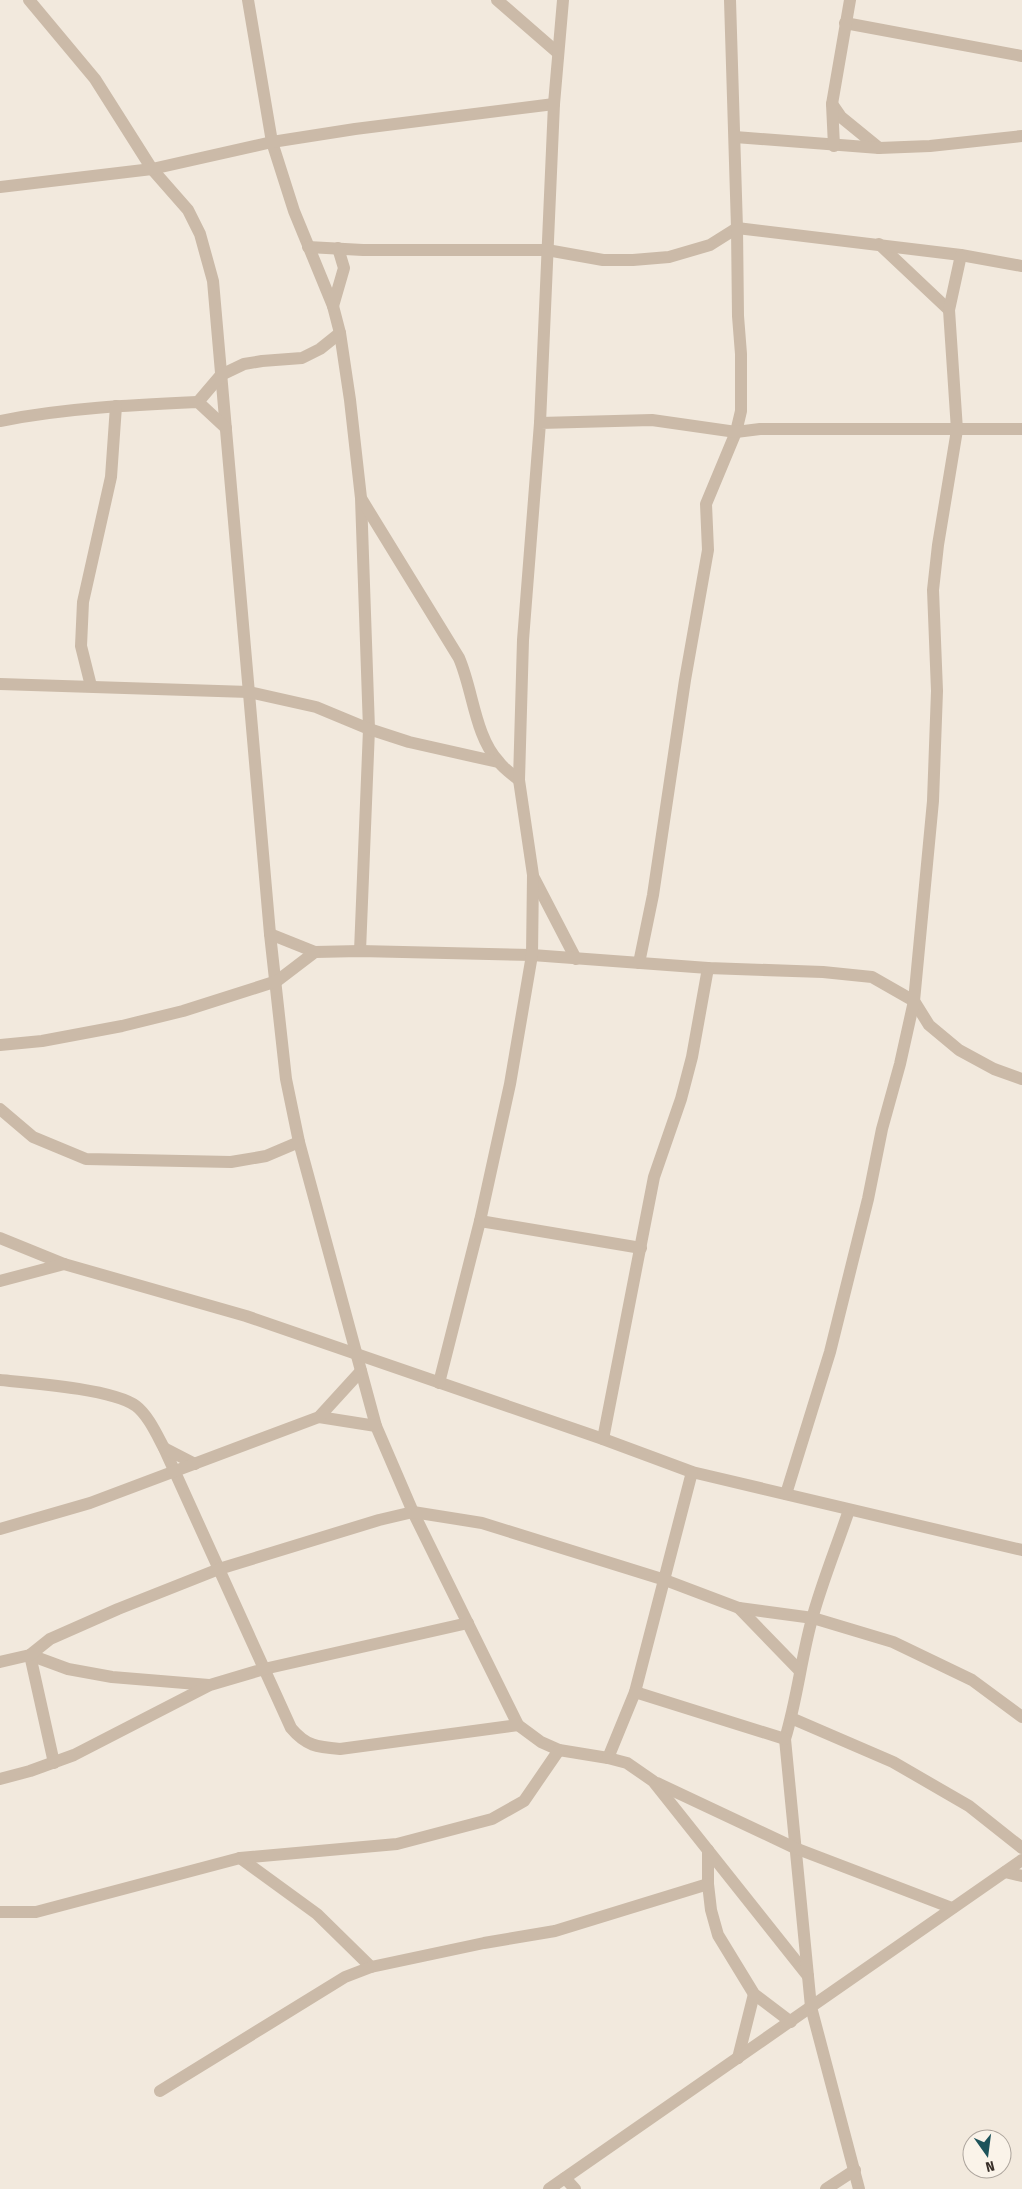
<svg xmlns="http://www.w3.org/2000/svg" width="1022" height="2189" font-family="'Fira Sans Condensed',sans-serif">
<rect width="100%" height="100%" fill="#f2e9dd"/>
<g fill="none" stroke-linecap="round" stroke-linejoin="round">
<g stroke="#cbbaa8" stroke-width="12">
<polyline points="29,0 95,79 152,169 188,210 200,234 213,281 270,934 286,1079 299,1142 376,1426 413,1512 518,1725 541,1742 559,1750 608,1758 627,1763 653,1781 808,1976"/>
<polyline points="248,0 272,142 294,211 333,306 340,333 350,400 361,498 369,729 360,951"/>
<polyline points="497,0 558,53"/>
<polyline points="845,23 1022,56"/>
<polyline points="832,104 841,117 879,148"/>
<polyline points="735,137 879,148 930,146 1022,136"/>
<polyline points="834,146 832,104 850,0"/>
<polyline points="0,187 152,169 272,142 355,129 554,104"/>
<polyline points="879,244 949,310"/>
<polyline points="308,247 363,250 547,250 603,260 633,260 669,257 710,245 737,228 961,255 1022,266"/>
<polyline points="333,306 344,268 338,248"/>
<polyline points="198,402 221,375 244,364 262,361 302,358 320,349 340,333"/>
<path d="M0,421c65,-13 132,-16 198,-19l28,26"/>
<polyline points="540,423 554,104 563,0"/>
<path d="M362,500l97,158c14,32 16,79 40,104 5,7 13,12 20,18"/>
<polyline points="0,684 249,692 316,707 369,729 409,742 498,762"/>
<polyline points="91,686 81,646 83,602 111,477 116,406"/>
<polyline points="534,878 576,959"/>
<polyline points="270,934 315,952 360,951 532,955 708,968 823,972 872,977 914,1001 929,1025 959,1050 994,1069 1022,1079"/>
<polyline points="639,963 653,895 685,680 708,550 706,504 736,432 741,411 741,354 738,316 737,228 730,0"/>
<polyline points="0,1045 42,1041 122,1026 183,1011 277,981 315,952"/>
<polyline points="0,1109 33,1137 86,1159 231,1162 266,1156 299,1142"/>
<polyline points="480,1221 641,1248"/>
<polyline points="0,1238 64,1264 246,1316 603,1439 692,1472 1022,1550"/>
<polyline points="0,1281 64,1264"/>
<path d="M0,1380c31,3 113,9 136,26 12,9 21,29 28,42l127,280c15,18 26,19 49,21l178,-24"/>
<polyline points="439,1383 480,1221 510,1084 532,955 533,875 519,780 523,640 540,423 652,420 736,432 760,429 1022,429"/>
<polyline points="319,1417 376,1426"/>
<polyline points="603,1439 654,1177 681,1099 692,1057 708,968"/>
<polyline points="164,1448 195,1464"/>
<polyline points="786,1494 830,1352 868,1199 882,1129 900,1064 914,1001 933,801 937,691 933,590 938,545 957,430 949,310 961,255"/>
<path d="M849,1510c-12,36 -27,72 -37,109 -11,40 -15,81 -27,120l26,268 48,182"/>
<polyline points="0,1529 90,1503 319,1417 361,1371"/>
<polyline points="739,1608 800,1671"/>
<polyline points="30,1655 68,1669 112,1677 209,1685"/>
<polyline points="30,1655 54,1763"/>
<polyline points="0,1662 30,1655 50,1639 118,1609 219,1569 379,1520 413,1512 482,1523 665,1580 739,1608 813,1618 893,1642 972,1680 1022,1717"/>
<polyline points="635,1692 785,1739"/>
<polyline points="791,1718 893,1762 969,1806 1022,1848"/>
<polyline points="608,1758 635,1692 692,1472"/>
<polyline points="0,1779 30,1771 74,1755 210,1685 264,1669 468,1623"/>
<polyline points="657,1783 795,1848 952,1908"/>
<polyline points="708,1850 708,1884 711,1910 718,1935 754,1994 791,2022"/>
<polyline points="240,1858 317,1914 371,1967"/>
<polyline points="1005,1872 1022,1876"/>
<polyline points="0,1912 36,1912 240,1858 397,1844 492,1819 524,1801 559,1750"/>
<polyline points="738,2058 754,1994"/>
<polyline points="160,2091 345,1977 371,1967 484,1943 555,1931 708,1884"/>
<polyline points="565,2178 575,2189"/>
<polyline points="549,2189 1022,1860"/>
<polyline points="826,2189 855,2170"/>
</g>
</g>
<g transform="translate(987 2154) rotate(166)"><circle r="24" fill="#faf3e9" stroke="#aca49c"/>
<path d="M0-4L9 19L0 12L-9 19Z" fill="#1d535a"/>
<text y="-8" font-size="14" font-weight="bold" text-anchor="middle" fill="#382e28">N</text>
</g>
</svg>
